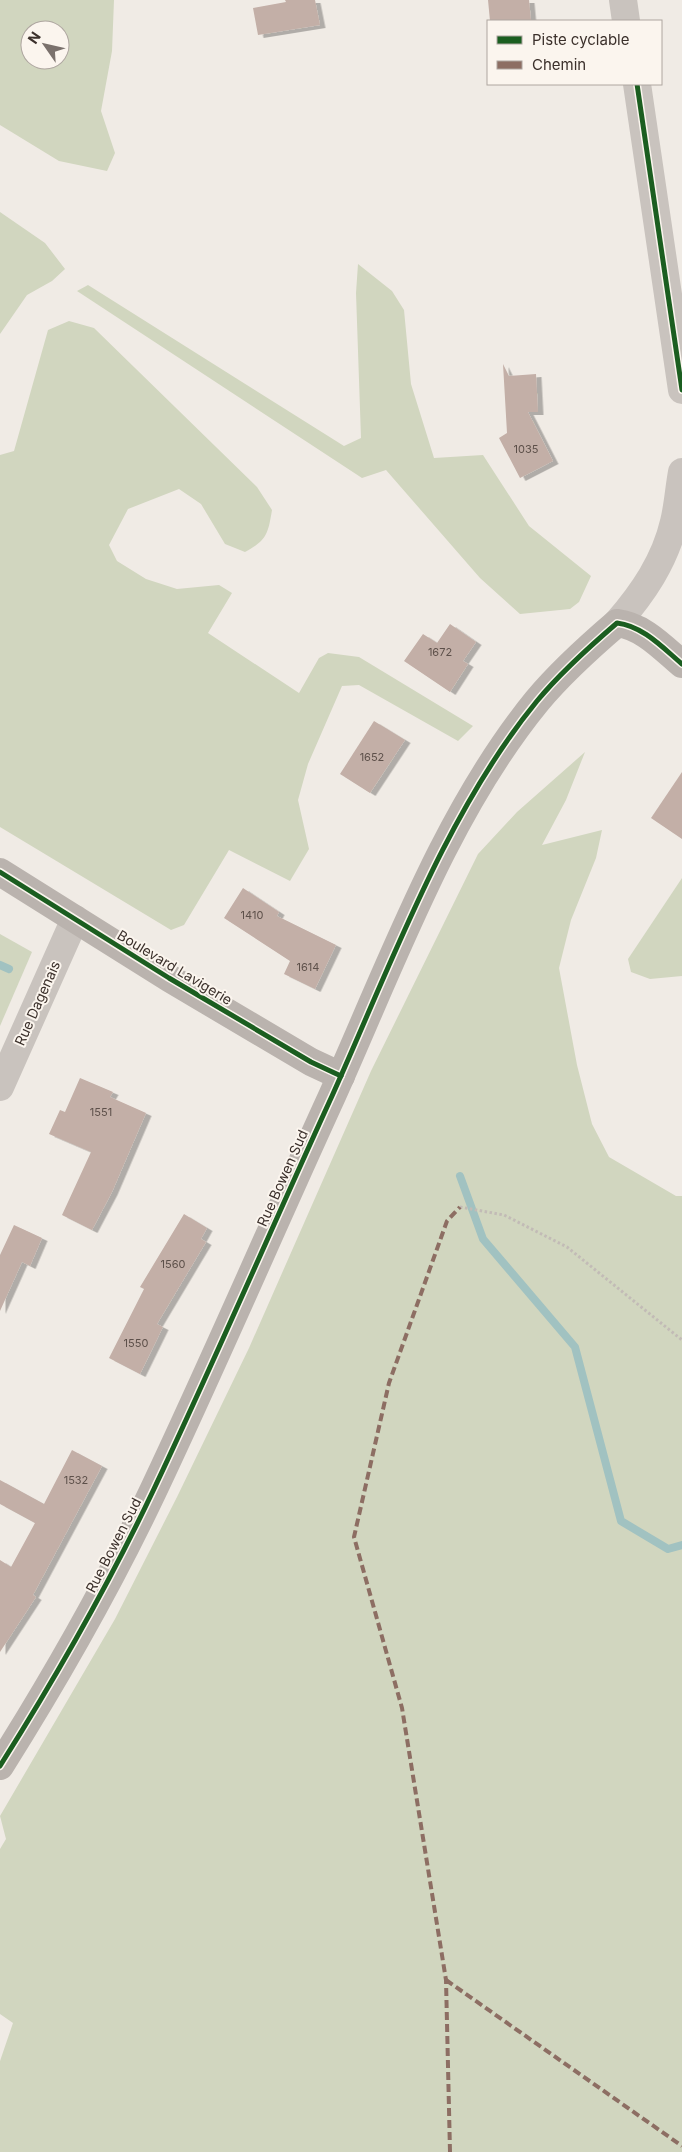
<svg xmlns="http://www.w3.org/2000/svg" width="682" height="2152" font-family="Inter,sans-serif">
<defs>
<filter id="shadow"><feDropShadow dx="5.5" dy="3" stdDeviation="0" flood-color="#0004"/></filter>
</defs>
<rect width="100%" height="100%" fill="#f0ebe5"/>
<g fill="#d1d6bf" fill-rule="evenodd">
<path d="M0,0h114l-2,51 -11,60 14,42 -8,18 -48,-10 -59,-36zM30,30h30v30h-30z"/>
<polygon points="0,212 45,243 65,269 52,281 27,295 0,334"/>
<polygon points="358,264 392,291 404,310 411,384 434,458 483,455 529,526 591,576 579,602 570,609 520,614 480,578 386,470 362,478 77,291 88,285 344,446 361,438 356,293"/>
<path d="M69,321l25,7 163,159 15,23c-4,24 -5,30 -27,42l-20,-8 -24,-40 -22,-15 -51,20 -19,36 8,16 29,18 31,10 42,-4 13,8 -24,40 91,60 20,-35 9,-5 31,4 114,69 -15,15 -99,-56 -17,1 -34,78 -10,36 11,49 -19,32 -61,-31 -45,75 -13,5 -171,-103v-372l14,-4 34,-121z"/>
<polygon points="585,752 566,800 542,845 602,830 596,858 571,920 559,968 577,1065 592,1124 609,1157 676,1196 682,1196 682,2152 0,2152 0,2061 13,2023 0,2014 0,1849 6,1839 0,1816 115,1619 177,1497 249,1348 371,1071 478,854 517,812"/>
<polygon points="682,878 682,976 650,979 631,972 628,959"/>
<polygon points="0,934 32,952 0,1026"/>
</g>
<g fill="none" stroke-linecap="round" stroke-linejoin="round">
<g stroke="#a1c2c1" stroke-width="8">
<polyline points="0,965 9,969"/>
<polyline points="460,1176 483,1239 575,1347 621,1521 668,1549 682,1545"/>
</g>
</g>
<g fill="#c3afa7" filter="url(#shadow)">
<polygon points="285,0 315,0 320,25 258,35 253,8 286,2"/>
<polygon points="488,0 529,0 531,21 490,21"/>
<polygon points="503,364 509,376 536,374 538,412 528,412 553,461 520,478 499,438 507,433"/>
<polygon points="450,624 476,642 463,661 468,664 450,692 404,661 423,634 437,643"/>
<polygon points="374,721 405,740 370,793 340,774"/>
<polygon points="682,772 682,839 651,818"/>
<polygon points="243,888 279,912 277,916 336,945 315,989 284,974 290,961 224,918"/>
<polygon points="80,1078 113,1092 110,1097 146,1113 112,1192 92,1230 62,1215 91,1152 49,1134 60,1110 65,1112"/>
<polygon points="184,1214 207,1228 201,1239 206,1242 157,1324 163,1327 140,1374 109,1358 144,1289 140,1287"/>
<polygon points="14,1225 42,1238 30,1266 22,1262 0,1311 0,1255"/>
<polygon points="72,1450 102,1466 33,1595 36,1597 0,1652 0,1560 11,1567 35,1523 0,1504 0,1480 44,1504"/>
</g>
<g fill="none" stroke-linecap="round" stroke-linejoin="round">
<polyline stroke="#c2bbb6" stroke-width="3" stroke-dasharray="2.5 2.5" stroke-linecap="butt" points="460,1207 504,1215 567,1247 682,1340"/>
<g stroke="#c9c3be" stroke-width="28">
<polyline points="623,0 626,21"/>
<polyline points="637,84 682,390"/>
<path d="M617,623c26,-30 48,-62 57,-101 4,-16 5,-34 8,-50"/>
<polyline points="0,1087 75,919"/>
</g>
<g stroke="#bab3ae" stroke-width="28">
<polyline points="0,872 169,978 311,1062 341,1076"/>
<path d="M0,1766c56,-89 108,-180 153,-275 62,-131 119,-264 179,-395 59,-131 114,-284 205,-395 24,-29 52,-54 80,-78 26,3 46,25 65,41"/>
</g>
<g stroke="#8d6e63" stroke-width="4" stroke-dasharray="8 4" stroke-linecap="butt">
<polyline points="446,1980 682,2146"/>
<polyline points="450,2152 446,1980 402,1708 354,1537 389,1383 447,1221 460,1207"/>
</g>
<defs>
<g id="cycleway">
<polyline points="637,84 682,390"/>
<polyline points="0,872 169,978 311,1062 341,1076"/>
<path d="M0,1766c56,-89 108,-180 153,-275 62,-131 119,-264 179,-395 59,-131 114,-284 205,-395 24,-29 52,-54 80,-78 26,3 46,25 65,41"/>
</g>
</defs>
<use href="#cycleway" stroke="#fbf5ee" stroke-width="8"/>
<use href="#cycleway" stroke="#1b5e20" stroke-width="5"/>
</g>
<g text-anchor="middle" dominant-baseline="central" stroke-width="4" stroke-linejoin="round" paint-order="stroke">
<g font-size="11" fill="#5d504a">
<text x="526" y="449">1035</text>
<text x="440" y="652">1672</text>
<text x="372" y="757">1652</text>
<text x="252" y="915">1410</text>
<text x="308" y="967">1614</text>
<text x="101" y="1112">1551</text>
<text x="173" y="1264">1560</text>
<text x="136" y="1343">1550</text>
<text x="76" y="1480">1532</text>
</g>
<g font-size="14" fill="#3b302b" stroke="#fbf5ee">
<text transform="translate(175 967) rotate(31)">Boulevard Lavigerie</text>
<text transform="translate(37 1003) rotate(-66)">Rue Dagenais</text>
<text transform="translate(282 1178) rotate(-66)">Rue Bowen Sud</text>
<text transform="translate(113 1545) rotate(-63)">Rue Bowen Sud</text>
</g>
</g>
<rect x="487" y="20" width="175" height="65" fill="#fbf5ee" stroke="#aea6a0"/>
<rect x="497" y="36" width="25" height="8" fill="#1b5e20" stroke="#aea6a0"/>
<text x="532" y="45" font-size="15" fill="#3b302b">Piste cyclable</text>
<rect x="497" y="61" width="25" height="8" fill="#8d6e63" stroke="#aea6a0"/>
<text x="532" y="70" font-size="15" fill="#3b302b">Chemin</text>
<g transform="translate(45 45) rotate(304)"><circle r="24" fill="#fbf5ee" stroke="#aea6a0"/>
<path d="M0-4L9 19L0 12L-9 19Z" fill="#7a716c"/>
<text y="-8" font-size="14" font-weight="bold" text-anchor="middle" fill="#3b302b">N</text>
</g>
</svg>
